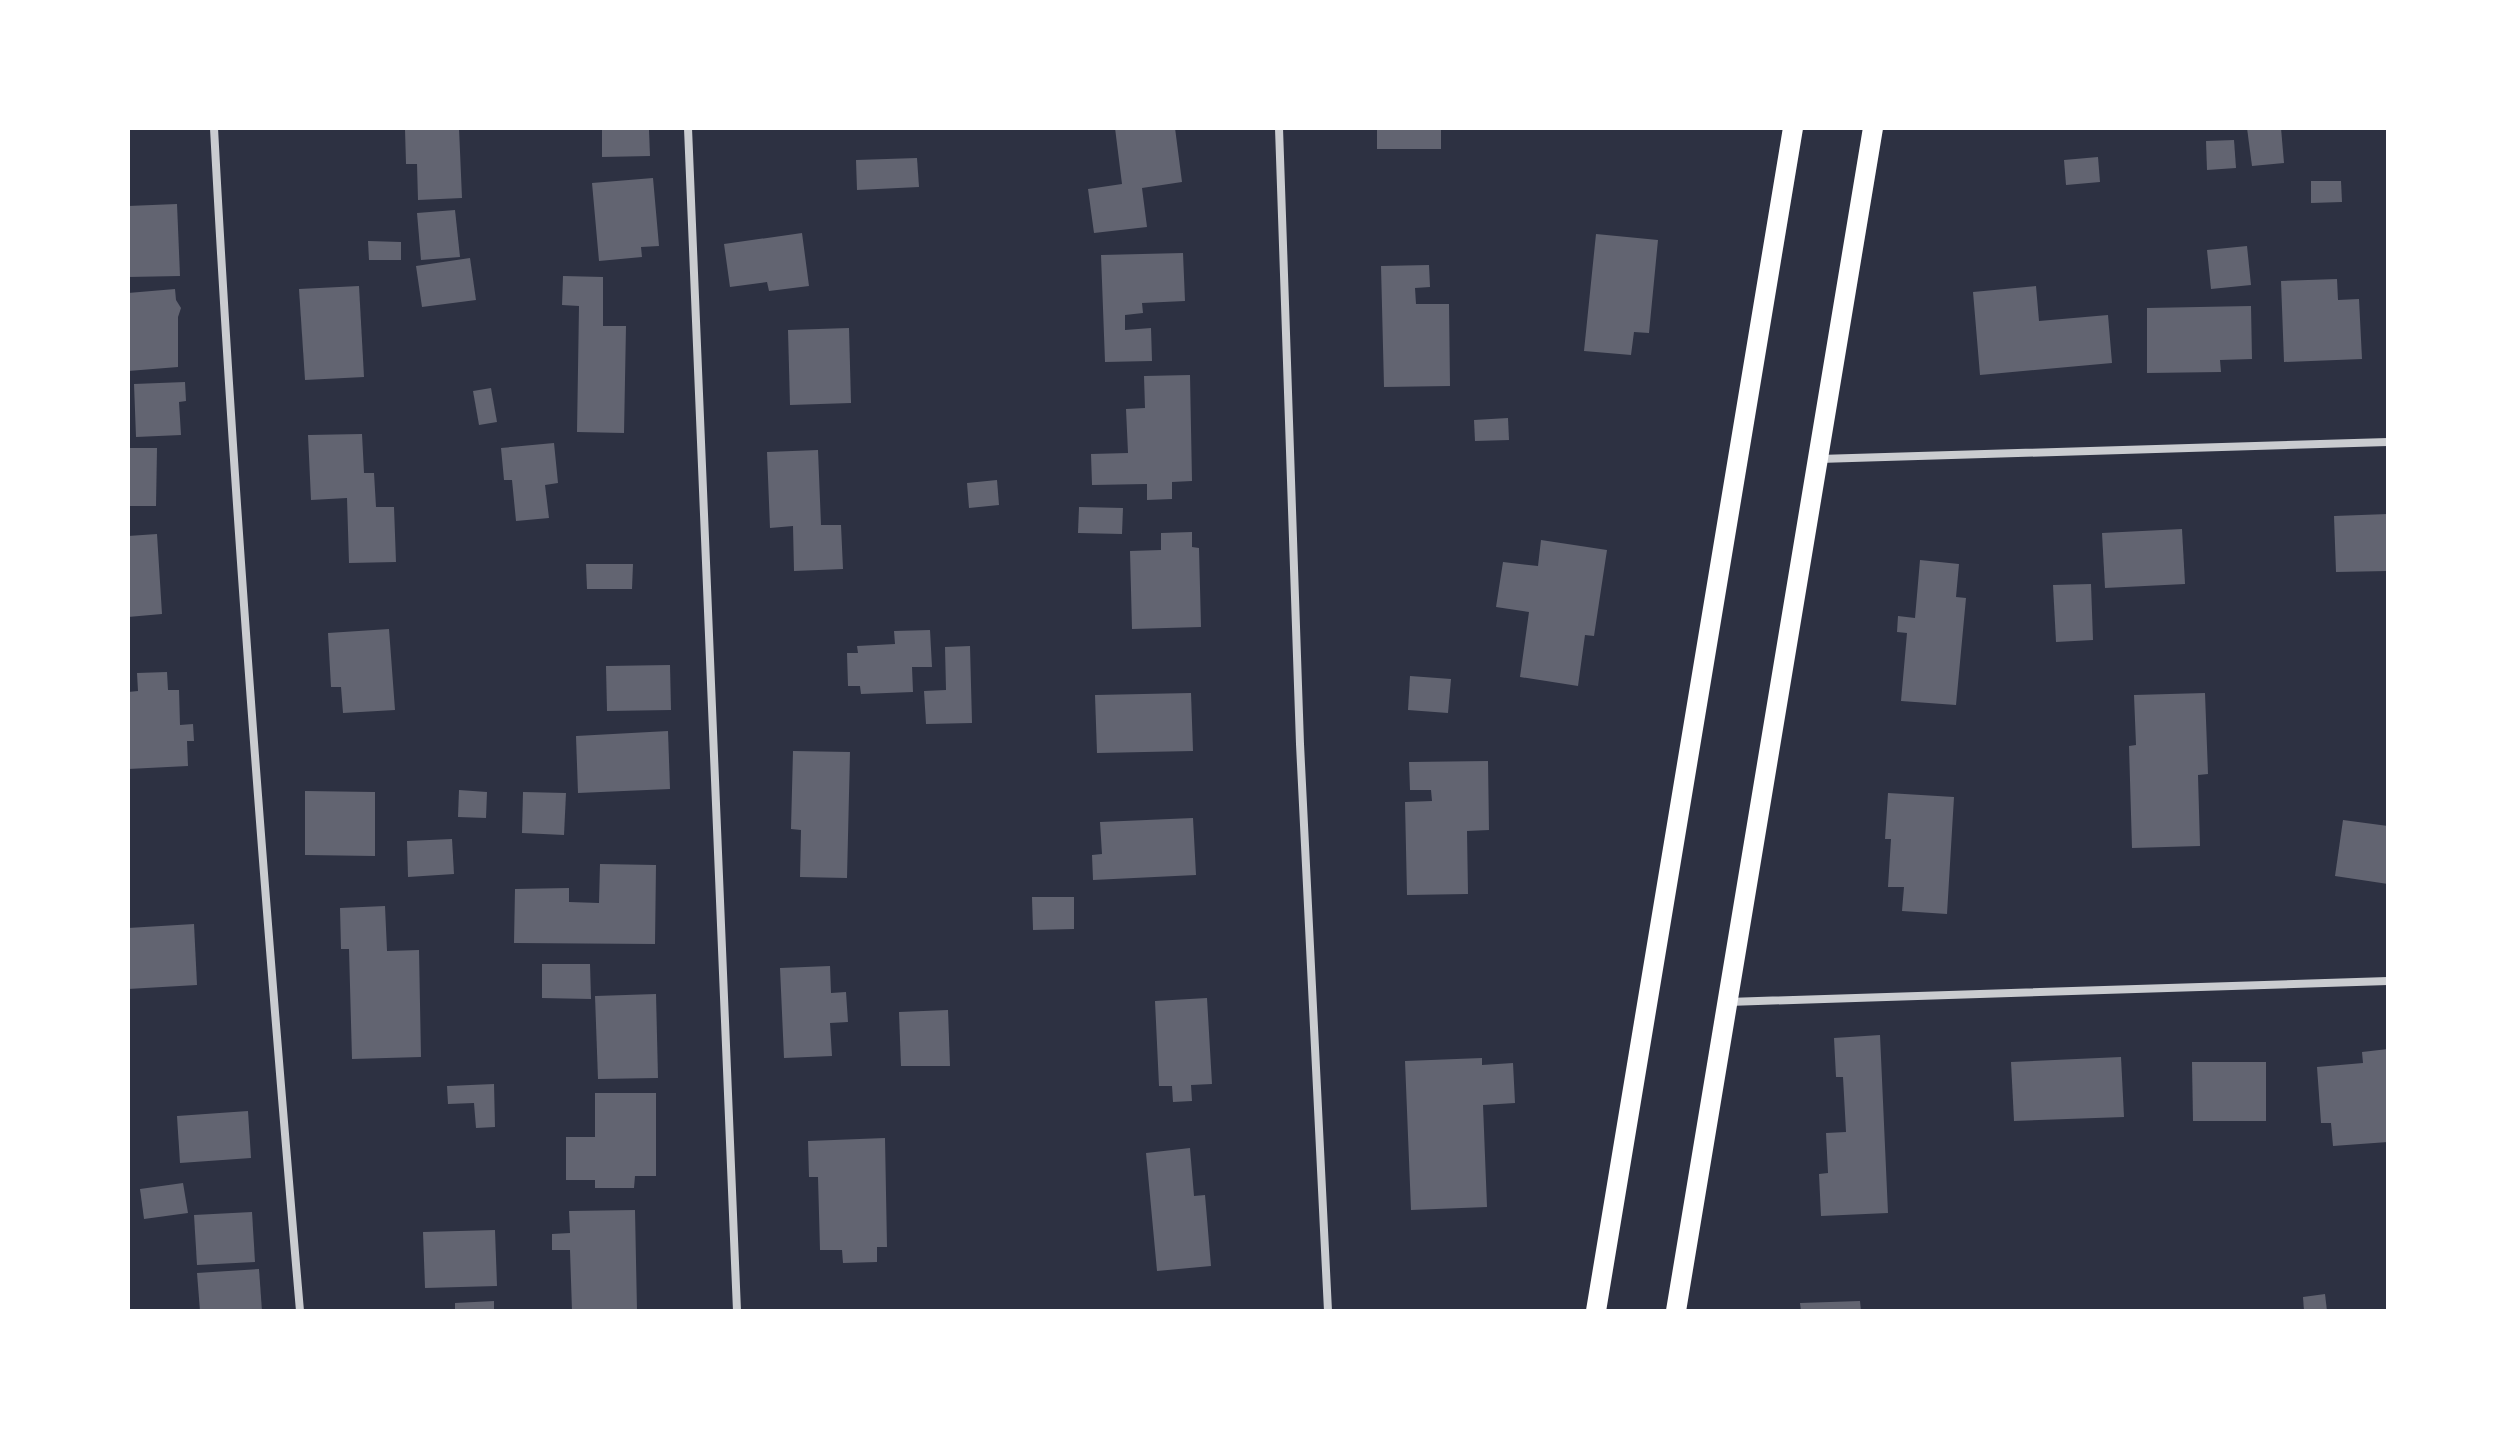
<svg xmlns="http://www.w3.org/2000/svg" width="2516" height="1439" font-family="Inter,sans-serif">
<rect width="100%" height="100%" fill="#2d3142"/>
<g fill="#626471">
<polygon points="426,128 459,128 462,198 418,200 417,164 406,164 405,129"/>
<polygon points="1115,128 1175,128 1182,182 1142,188 1147,227 1094,233 1088,189 1122,184"/>
<rect x="1377" y="128" width="64" height="21"/>
<polygon points="2247,128 2281,128 2284,163 2252,166"/>
<polygon points="602,130 649,130 650,156 602,157"/>
<polygon points="2234,140 2236,168 2207,170 2206,141"/>
<polygon points="2098,157 2100,182 2066,185 2064,160"/>
<polygon points="917,158 919,187 857,190 856,160"/>
<polygon points="653,178 659,246 641,247 642,257 599,261 592,183"/>
<polygon points="2311,181 2341,181 2342,202 2311,203"/>
<polygon points="177,204 180,276 128,277 128,206"/>
<polygon points="455,210 460,257 421,260 417,213"/>
<polygon points="802,233 809,286 769,291 767,282 730,287 724,244"/>
<polygon points="1596,234 1658,240 1649,333 1634,332 1631,355 1584,351"/>
<polygon points="368,241 401,242 401,260 369,260"/>
<polygon points="2247,246 2251,285 2211,289 2207,250"/>
<polygon points="1183,253 1185,301 1142,303 1143,313 1125,315 1125,330 1151,328 1152,361 1105,362 1101,255"/>
<polygon points="470,258 476,300 422,307 416,266"/>
<polygon points="1429,265 1430,287 1415,288 1416,304 1449,304 1450,386 1384,387 1381,266"/>
<polygon points="563,276 603,277 603,326 626,326 624,433 577,432 579,306 562,305"/>
<polygon points="2337,279 2338,300 2359,299 2362,359 2284,362 2281,281"/>
<polygon points="359,286 364,377 305,380 299,289"/>
<polygon points="2036,286 2039,321 2108,315 2112,363 1980,375 1973,292"/>
<polygon points="175,289 176,300 181,308 178,317 178,367 128,371 128,293"/>
<polygon points="2251,306 2252,359 2220,360 2221,372 2147,373 2147,308"/>
<polygon points="849,328 851,403 790,405 788,330"/>
<polygon points="1190,375 1192,481 1172,482 1172,499 1147,500 1147,484 1092,485 1091,454 1128,453 1126,409 1145,408 1144,376"/>
<polygon points="185,382 186,401 179,402 181,435 136,437 134,384"/>
<polygon points="491,388 497,422 479,425 473,391"/>
<polygon points="1508,418 1509,440 1475,441 1474,420"/>
<polygon points="362,434 364,473 374,473 376,507 394,507 396,562 349,563 347,498 311,500 308,435"/>
<polygon points="554,443 558,483 545,485 549,518 516,521 512,480 504,480 501,448"/>
<polygon points="128,448 157,448 156,506 128,506"/>
<polygon points="818,450 821,525 841,525 843,569 794,571 793,526 770,528 767,452"/>
<polygon points="997,480 999,505 969,508 967,483"/>
<polygon points="1079,507 1123,508 1122,534 1078,533"/>
<polygon points="2388,514 2388,571 2336,572 2334,516"/>
<polygon points="2182,529 2185,584 2105,588 2102,533"/>
<polygon points="1192,532 1192,547 1199,548 1201,627 1132,629 1130,551 1161,550 1161,533"/>
<polygon points="157,534 162,614 128,617 128,536"/>
<polygon points="1541,540 1607,550 1594,636 1585,635 1578,686 1520,677 1529,612 1496,607 1503,562 1538,566"/>
<polygon points="1920,560 1959,564 1956,597 1966,598 1956,705 1901,701 1907,633 1897,632 1898,616 1915,618"/>
<polygon points="586,564 633,564 632,589 587,589"/>
<polygon points="2091,584 2093,640 2056,642 2053,585"/>
<polygon points="389,629 395,710 343,713 341,687 331,687 328,633"/>
<polygon points="930,630 932,667 912,667 913,692 861,694 860,686 848,686 847,653 858,653 857,646 895,644 894,631"/>
<polygon points="970,646 972,723 926,724 924,691 946,690 945,647"/>
<polygon points="670,665 671,710 607,711 606,666"/>
<polygon points="167,672 168,690 179,690 180,725 193,724 194,741 187,741 188,766 128,769 128,692 138,691 137,673"/>
<polygon points="1410,676 1451,679 1448,713 1408,710"/>
<polygon points="1191,693 1193,751 1097,753 1095,695"/>
<polygon points="2205,693 2208,774 2198,775 2200,846 2132,848 2129,746 2136,745 2134,695"/>
<polygon points="668,731 670,789 578,793 576,736"/>
<polygon points="793,751 850,752 847,878 800,877 801,830 791,829"/>
<polygon points="1488,761 1489,830 1467,831 1468,894 1407,895 1405,802 1432,801 1431,790 1410,790 1409,762"/>
<polygon points="459,790 487,792 486,818 458,817"/>
<polygon points="305,791 375,792 375,856 305,855"/>
<polygon points="523,792 566,793 564,835 522,833"/>
<polygon points="1888,793 1954,797 1947,914 1902,911 1904,887 1888,887 1891,839 1885,839"/>
<polygon points="1193,818 1196,875 1093,880 1092,855 1102,854 1100,822"/>
<polygon points="2343,820 2388,826 2388,884 2335,876"/>
<polygon points="452,839 454,874 408,877 407,841"/>
<polygon points="600,864 656,865 655,944 514,943 515,889 569,888 569,902 599,903"/>
<polygon points="1032,897 1074,897 1074,929 1033,930"/>
<polygon points="385,906 387,951 419,950 421,1057 352,1059 349,949 341,949 340,908"/>
<polygon points="194,924 197,985 128,989 128,928"/>
<polygon points="542,964 590,964 591,999 542,998"/>
<polygon points="830,966 831,993 846,992 848,1022 830,1023 832,1056 784,1058 780,968"/>
<polygon points="656,994 658,1078 598,1079 595,996"/>
<polygon points="1207,998 1212,1084 1191,1085 1192,1101 1173,1102 1172,1086 1159,1086 1155,1001"/>
<polygon points="948,1010 950,1066 901,1066 899,1012"/>
<polygon points="1880,1035 1888,1213 1821,1216 1819,1174 1828,1173 1826,1133 1846,1132 1843,1077 1836,1077 1834,1038"/>
<polygon points="2388,1049 2388,1142 2333,1146 2331,1123 2321,1123 2317,1067 2363,1063 2362,1052"/>
<polygon points="2121,1057 2124,1117 2014,1121 2011,1062"/>
<polygon points="1482,1058 1482,1065 1513,1063 1515,1103 1483,1105 1487,1207 1411,1210 1405,1061"/>
<polygon points="2192,1062 2266,1062 2266,1121 2193,1121"/>
<polygon points="494,1084 495,1127 476,1128 474,1103 448,1104 447,1086"/>
<polygon points="595,1093 656,1093 656,1176 635,1176 634,1188 595,1188 595,1180 566,1180 566,1137 595,1137"/>
<polygon points="248,1111 251,1158 180,1163 177,1116"/>
<polygon points="885,1138 887,1247 877,1247 877,1262 843,1263 842,1250 820,1250 818,1177 809,1177 808,1141"/>
<polygon points="1190,1148 1194,1196 1205,1195 1211,1266 1157,1271 1146,1153"/>
<polygon points="183,1183 188,1213 144,1219 140,1189"/>
<polygon points="635,1210 637,1311 572,1311 570,1250 552,1250 552,1234 570,1233 569,1211"/>
<polygon points="252,1212 255,1262 197,1265 194,1215"/>
<polygon points="495,1230 497,1286 425,1288 423,1232"/>
<polygon points="259,1269 262,1311 200,1311 197,1273"/>
<polygon points="2325,1294 2327,1311 2304,1311 2303,1297"/>
<polygon points="494,1301 494,1311 455,1311 455,1303"/>
<polygon points="1860,1301 1861,1311 1801,1311 1800,1303"/>
</g>
<g fill="none" stroke-linecap="round" stroke-linejoin="round">
<g stroke="#caccd0" stroke-width="8">
<path d="M214,128c21,395 52,789 86,1183"/>
<polyline points="688,128 737,1311"/>
<polyline points="1279,128 1300,744 1328,1311"/>
<polyline points="1819,459 2388,442"/>
<polyline points="1728,1002 2388,981"/>
</g>
<g stroke="#fff" stroke-width="20">
<polyline points="1596,1311 1793,128"/>
<polyline points="1676,1311 1873,128"/>
</g>
</g>
<rect width="2516" height="1439" fill="none" stroke="#ffffff" stroke-width="260"/>
</svg>
